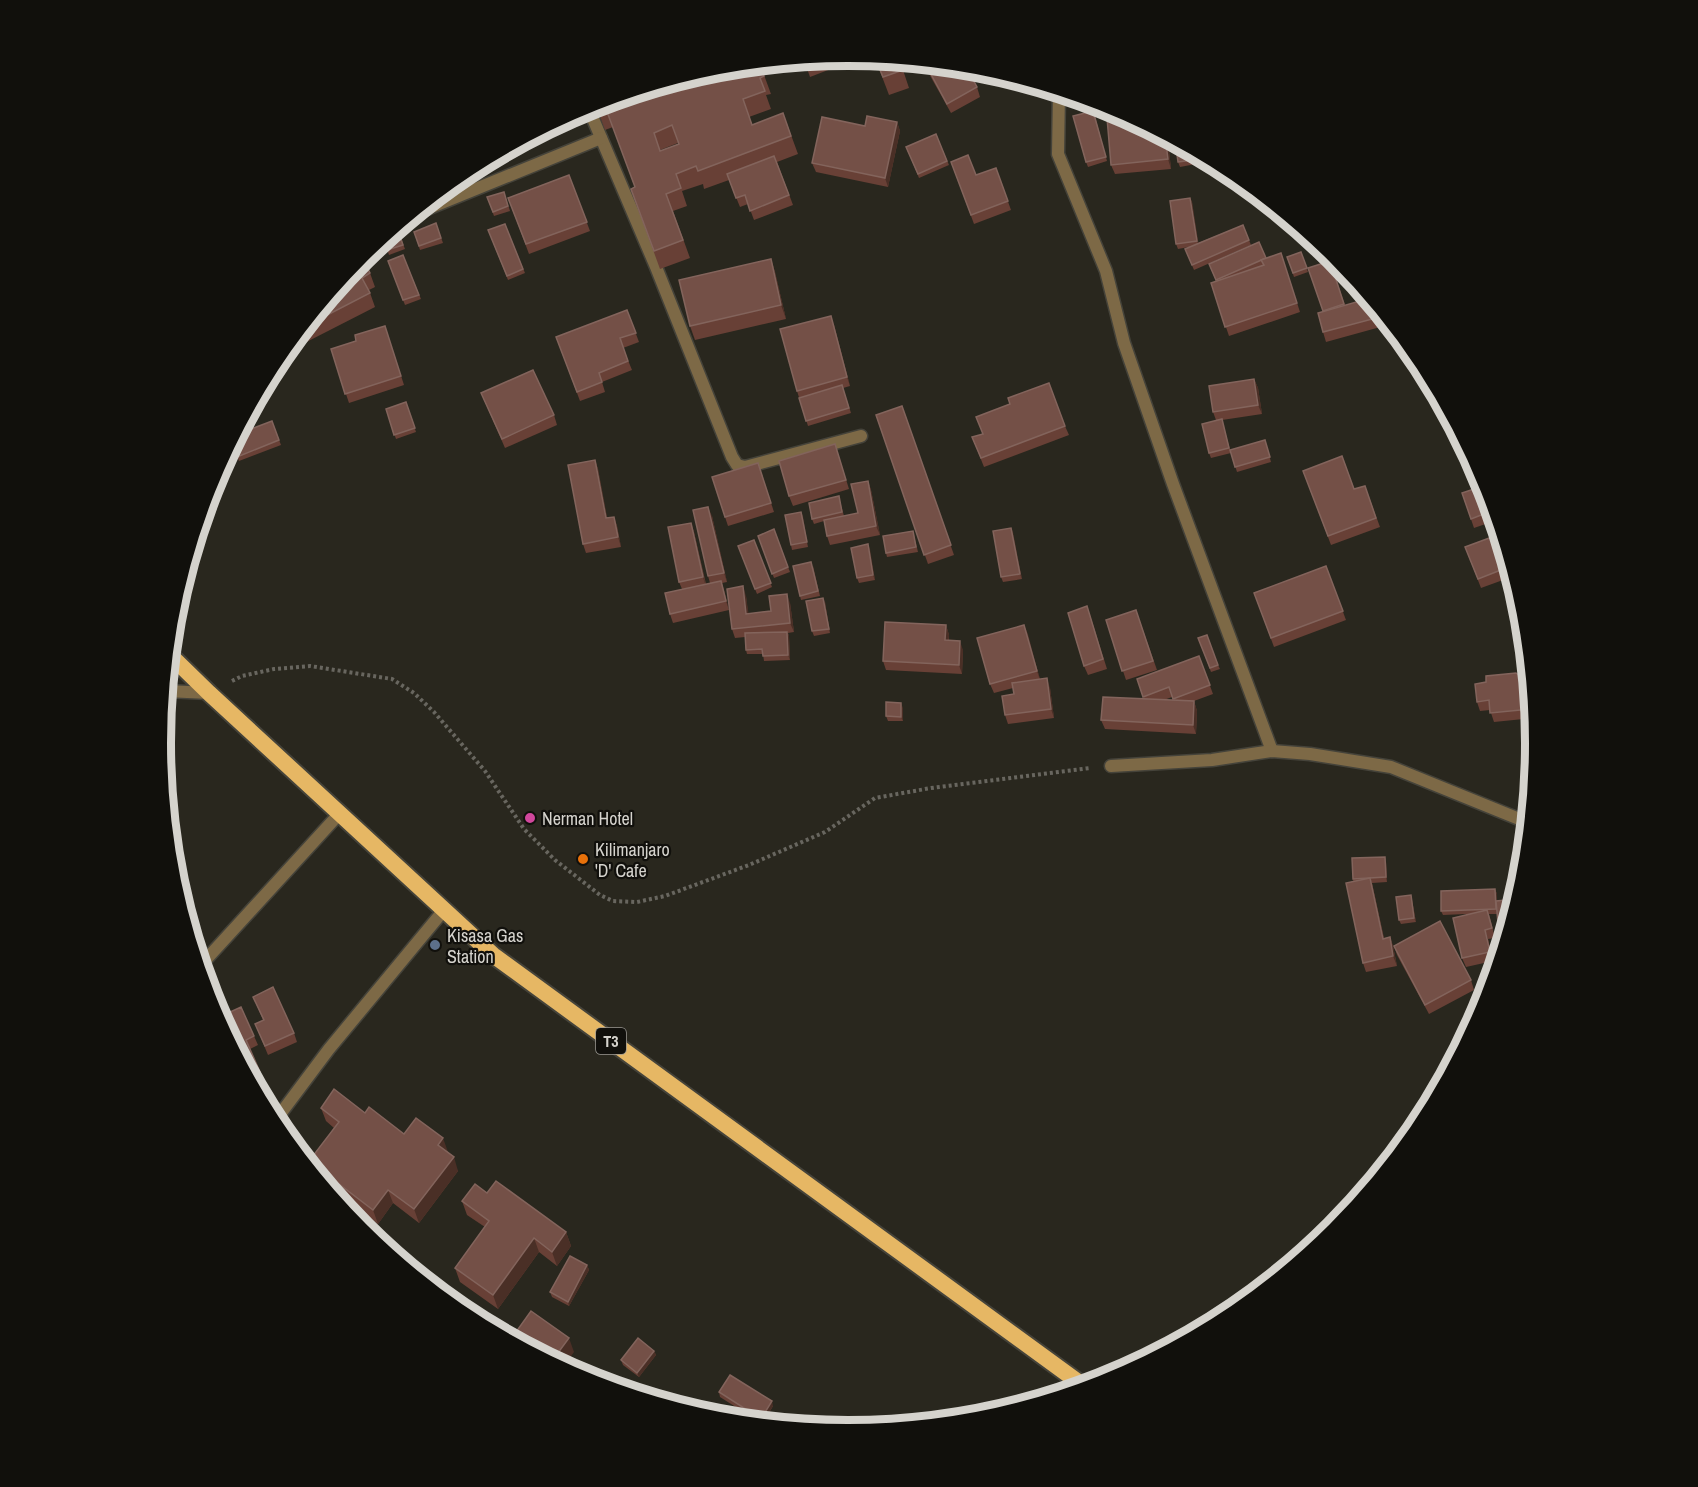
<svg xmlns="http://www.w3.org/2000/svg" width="1698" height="1487" font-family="'Archivo Narrow',sans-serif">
<rect width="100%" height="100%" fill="#29271e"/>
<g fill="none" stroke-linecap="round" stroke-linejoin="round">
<defs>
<g id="minor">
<polyline points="1059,92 1058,154 1106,271 1124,343 1173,484 1272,751"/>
<polyline points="588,107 656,267 732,457 737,465 745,467 861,436"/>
<polyline points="417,213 601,138"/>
<polyline points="166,691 209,693"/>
<polyline points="1111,766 1212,760 1272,751 1310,754 1391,767 1529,823"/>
<polyline points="201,965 340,813"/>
<polyline points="275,1121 329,1049 444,910"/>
</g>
<polyline id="trunk" points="170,655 209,693 493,955 1085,1387"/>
</defs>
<use href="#minor" stroke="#45433a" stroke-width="15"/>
<use href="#trunk" stroke="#45433a" stroke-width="20"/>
<polyline stroke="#68665f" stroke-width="4" stroke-dasharray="3 3" stroke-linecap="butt" points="232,681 242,676 274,669 310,666 392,679 414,693 434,712 485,771 524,829 555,860 600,895 613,901 637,902 665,896 749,865 825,832 875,798 931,788 1090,768"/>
<use href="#minor" stroke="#7d6946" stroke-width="12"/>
<use href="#trunk" stroke="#e6b764" stroke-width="16"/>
</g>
<g fill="#684036" fill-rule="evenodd">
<polygon points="849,56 862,57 810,77 804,60"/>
<polygon points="875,58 903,70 909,88 889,95"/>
<polygon points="923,63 966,67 977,87 980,97 951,113"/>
<path d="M760,64l11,30 -5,1 5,14 -22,8 3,8 31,-12 15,41 -21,8 16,43 -39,15 -6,-16 -8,3 -11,-27 -25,9 -1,-5 -21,7 5,15 -14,5 17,47 -30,11 -29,-80 4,-2 -22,-60 -8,3 -9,-25zM678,143l1,1 -19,7v-1z"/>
<polygon points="1095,116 1107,161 1088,167 1086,162"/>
<polygon points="897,122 900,131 888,187 816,172 812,163 865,126"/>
<polygon points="936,134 949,165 919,178 906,147"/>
<polygon points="1168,141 1171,169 1115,174 1111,165"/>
<polygon points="1194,152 1196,164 1180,167 1178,162"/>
<polygon points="951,162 976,175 996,168 1011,210 974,224"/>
<polygon points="569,175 590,231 529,254 508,198"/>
<polygon points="504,192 510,211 494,216 487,197"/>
<polygon points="1190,198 1192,202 1198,243 1243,225 1251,245 1194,270 1185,249 1189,247 1178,249 1176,244"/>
<polygon points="436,223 443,243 420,250 414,232"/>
<polygon points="505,224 525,273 508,280 488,230"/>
<polygon points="398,230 405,249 389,255 384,240"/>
<polygon points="1301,252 1308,272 1294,277 1287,257"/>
<polygon points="1281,253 1300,312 1229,336 1211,283 1216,281 1209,264 1266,258"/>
<polygon points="403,255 421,299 405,305 388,261"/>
<polygon points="362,257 370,273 375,287 369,290 375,307 283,354"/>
<polygon points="771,259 775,272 786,319 695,340 690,326"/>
<polygon points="1330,261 1345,305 1379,310 1384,326 1326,342 1323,332 1323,311"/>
<polygon points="627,310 639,342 623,348 632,370 602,382 605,392 580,401 556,337"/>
<polygon points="834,325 850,386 843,388 851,413 808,426 797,391"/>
<polygon points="385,326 404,385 349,403 331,349 356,341"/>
<polygon points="1254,379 1258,388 1262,414 1222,420 1231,453 1211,458 1209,453 1216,420 1213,412"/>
<polygon points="481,393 554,415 557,425 505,448"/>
<polygon points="406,402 416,432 396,439 386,409"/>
<polygon points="902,406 954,555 928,564 876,415"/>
<polygon points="272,421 281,445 239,461 232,445"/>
<polygon points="1065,426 1069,435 984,467 972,437"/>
<polygon points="1265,440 1271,462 1237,472 1230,450"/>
<polygon points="835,444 849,489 793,506 789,496"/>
<polygon points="595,460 598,469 607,518 614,517 617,526 621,547 586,553 583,544"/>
<polygon points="758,463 774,512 728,526 725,517"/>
<polygon points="1303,471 1354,489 1365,486 1380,527 1331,545"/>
<polygon points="868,481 871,490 880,535 830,545 827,536 824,521 814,524 812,519 840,501 844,516 858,513"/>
<polygon points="1485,481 1497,520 1474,528 1462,493 1483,486"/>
<polygon points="801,512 808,547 792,550 791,545"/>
<polygon points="712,516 727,582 722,583 729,610 673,623 670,614 682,589 679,582 691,523 694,532 706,584 710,583 708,576"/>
<polygon points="1011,528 1022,579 1003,582 1001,577"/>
<polygon points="774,529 790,572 774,578 758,536"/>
<polygon points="913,531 918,552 887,557 886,553"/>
<polygon points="754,540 772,587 757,594 738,546"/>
<polygon points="868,544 875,580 859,583 857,578"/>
<polygon points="1465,547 1498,553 1506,550 1514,576 1481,588"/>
<polygon points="813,566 820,596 801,600 800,596"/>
<polygon points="1326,566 1346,620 1274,647 1254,593"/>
<polygon points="746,596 748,614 771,611 790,603 794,632 788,633 789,636 790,660 764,661 763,654 747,654 746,650 745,637 735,638 732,629"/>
<polygon points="825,602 830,633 814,636 812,631"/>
<polygon points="1136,610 1157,670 1126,680 1106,620"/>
<polygon points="1090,615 1107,669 1088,675 1084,666"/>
<polygon points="946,625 949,635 949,640 963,650 962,674 886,670 883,661"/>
<polygon points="1024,625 1040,679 1050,688 1054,718 1008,724 1005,715 1014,694 1013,688 994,693 990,684"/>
<polygon points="1198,638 1218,665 1220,669 1211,672"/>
<path d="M1199,656l14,38 -19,7 3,10 -1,23 -91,-5 -4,-9 43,-21 -7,-20zM1172,697l2,3h-10z"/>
<polygon points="1531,684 1534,718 1494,722 1490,710 1480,711 1477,702"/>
<polygon points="903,708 903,721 888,721 886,716"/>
<polygon points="1386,861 1387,882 1372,883 1384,938 1390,937 1393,946 1397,966 1366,972 1363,963 1353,879"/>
<polygon points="1495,889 1497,894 1497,901 1517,899 1507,932 1501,932 1498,923 1497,914 1489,914 1495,938 1488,939 1493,961 1466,967 1462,958 1466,914 1443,915 1441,911"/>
<polygon points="1411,895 1412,900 1416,922 1401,924 1399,920"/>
<polygon points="1394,946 1471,980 1474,990 1429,1014 1397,955"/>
<polygon points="253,997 294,1033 297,1042 268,1055 255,1024 263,1020"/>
<polygon points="219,1017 254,1036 258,1045 250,1049 263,1081 255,1085"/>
<polygon points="321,1108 365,1113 404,1134 448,1152 447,1153 458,1171 419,1223 393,1203 378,1224 322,1181 312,1168 309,1161 334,1128 326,1121"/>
<polygon points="487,1193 566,1232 571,1246 557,1266 539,1252 498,1309 460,1282 455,1268 485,1227 467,1215 462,1201"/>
<polygon points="587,1265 589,1270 569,1306 552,1297 550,1292"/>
<polygon points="654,1351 656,1355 639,1377 623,1365 621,1360"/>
<polygon points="719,1392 773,1406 763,1423 761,1423 720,1397"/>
</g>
<g fill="#4a2f26">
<polygon points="897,122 900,131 888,187 885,178"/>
<polygon points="1165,136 1167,137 1168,141 1171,169 1168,159"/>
<polygon points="1190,198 1192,202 1199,246 1197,241"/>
<polygon points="771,259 775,272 786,319 781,305"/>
<polygon points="831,316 834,325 850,386 847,377"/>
<polygon points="1254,379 1258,388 1262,414 1258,405"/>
<polygon points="595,460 598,469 609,527 606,518"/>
<polygon points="868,481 871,490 880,535 876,526"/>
<polygon points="708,507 712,516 727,582 724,573"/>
<polygon points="801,512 803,516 808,547"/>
<polygon points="614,517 617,526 621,547 618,537"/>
<polygon points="691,523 694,532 706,587 703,577"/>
<polygon points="1011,528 1013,532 1022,579 1020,574"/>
<polygon points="868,544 870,549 875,580 873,575"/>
<polygon points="721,581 724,590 729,610 726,601"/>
<polygon points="743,586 746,596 750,623 746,614"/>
<polygon points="787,594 790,603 794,632 790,623"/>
<polygon points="823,598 825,602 830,633 829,629"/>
<polygon points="946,625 949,635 948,649 945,640"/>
<polygon points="1024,625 1028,634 1040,680 1037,671"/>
<polygon points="787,632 789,636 790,660 788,655"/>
<polygon points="960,641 963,650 962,674 959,665"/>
<polygon points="1047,678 1050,688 1054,718 1051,709"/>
<polygon points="1533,699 1534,718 1531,709"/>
<polygon points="1194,701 1197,711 1196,734 1193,725"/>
<polygon points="901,703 903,708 903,721 901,717"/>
<polygon points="1385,857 1386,861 1387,882 1386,877"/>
<polygon points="1370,878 1373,888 1386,948 1383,939"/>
<polygon points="1495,889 1497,894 1497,914 1496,909"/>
<polygon points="1411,895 1412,900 1416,922 1414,918"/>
<polygon points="1485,930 1488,939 1493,961 1490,952"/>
<polygon points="1390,937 1393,946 1397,966 1393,956"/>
<polygon points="443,1138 448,1152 442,1159 438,1145"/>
<polygon points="454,1157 458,1171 419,1223 414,1209"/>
<polygon points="388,1190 393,1203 378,1224 373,1210"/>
<polygon points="566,1232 571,1246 557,1266 552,1252"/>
<polygon points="534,1238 539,1252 498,1309 493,1295"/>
<polygon points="587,1265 589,1270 569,1306 568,1302"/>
<polygon points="433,1277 436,1286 434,1288 427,1283"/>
<polygon points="569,1338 574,1352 563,1367 552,1361"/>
<polygon points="654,1351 656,1355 639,1377 637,1373"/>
<polygon points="772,1401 773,1406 762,1423 761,1419"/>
</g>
<g fill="#745047" stroke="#83645c" stroke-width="1.5" fill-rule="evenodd">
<polygon points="875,58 899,60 903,70 883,77"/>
<polygon points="925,63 966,67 977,87 947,104"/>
<path d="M760,64l4,12 -4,2 5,13 -22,8 9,26 31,-12 8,23 -93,35 -2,-5 -20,8 5,14 -15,6 17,46 -29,11 -23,-62 4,-2 -29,-78 -7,3 -3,-7 119,-36zM672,125l7,19 -19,7 -6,-18z"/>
<polygon points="1106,106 1113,108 1165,136 1168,159 1111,165"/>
<polygon points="1093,111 1106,157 1086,162 1073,116"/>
<polygon points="867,116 897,122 885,178 812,163 822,117 865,126"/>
<polygon points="936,134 947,161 918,174 906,147"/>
<polygon points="1183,146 1193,151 1194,160 1178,162 1176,147"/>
<polygon points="968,155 976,175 996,168 1008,201 971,215 951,162"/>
<polygon points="774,156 789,195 750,211 745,195 736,198 727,174"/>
<polygon points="569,175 587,222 526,244 508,198"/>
<polygon points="504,192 508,206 493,212 487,197"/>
<polygon points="1190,198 1197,241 1176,244 1170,201"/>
<polygon points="436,223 441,238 419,246 414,232"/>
<polygon points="505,224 523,269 507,276 488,230"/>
<polygon points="1243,225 1249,240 1192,265 1185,249"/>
<polygon points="398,230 403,245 387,250 384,240 393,232"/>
<polygon points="1259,242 1266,258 1216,280 1209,264"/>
<polygon points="1301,252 1307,268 1293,273 1287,257"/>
<polygon points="1281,253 1297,303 1225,327 1211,283 1264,265 1261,260"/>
<polygon points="403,255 419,295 403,300 388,261"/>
<polygon points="362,257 370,273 362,278 370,293 306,326"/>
<polygon points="771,259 781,305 690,326 679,280"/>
<polygon points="1330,261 1344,304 1323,311 1308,268"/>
<polygon points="1370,298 1378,309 1380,317 1323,332 1318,313"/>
<polygon points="627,310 636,333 620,338 628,361 599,373 602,382 577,392 556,337"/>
<polygon points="831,316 847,377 797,391 780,329"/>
<polygon points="385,326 401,376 345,394 331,349 356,341 355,335"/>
<polygon points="533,370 554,415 502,439 481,393"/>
<polygon points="1254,379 1258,405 1213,412 1209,386"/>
<polygon points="1049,383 1065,426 981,458 972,437 983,434 976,417 1010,404 1008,398"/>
<polygon points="842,385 849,408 806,421 799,398"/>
<polygon points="406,402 415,428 394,435 386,409"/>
<polygon points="902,406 951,545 924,555 876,415"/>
<polygon points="1222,419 1229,448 1209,453 1202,424"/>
<polygon points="272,421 279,440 237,457 232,445 238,434"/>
<polygon points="1265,440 1270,457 1235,467 1230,450"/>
<polygon points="835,444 846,480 789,496 779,461"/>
<polygon points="1342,456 1354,489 1365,486 1376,518 1328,536 1303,471"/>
<polygon points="595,460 606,518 614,517 618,537 583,544 568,465"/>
<polygon points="758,463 771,503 725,517 712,477"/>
<polygon points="1479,475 1482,475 1485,481 1494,510 1471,519 1462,493 1483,486"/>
<polygon points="868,481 876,526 827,536 824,520 858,513 851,484"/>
<polygon points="839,496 842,512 812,519 809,503"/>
<polygon points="708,507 724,573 708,576 693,510"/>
<polygon points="801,512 807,542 791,545 785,515"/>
<polygon points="691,523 703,577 679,582 668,527"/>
<polygon points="1011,528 1020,574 1001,577 993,531"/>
<polygon points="774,529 788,567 772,574 758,536"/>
<polygon points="913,531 916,547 886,553 883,536"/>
<polygon points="1492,537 1498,553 1506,550 1511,566 1478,579 1465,547"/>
<polygon points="754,540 771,583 755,589 738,546"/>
<polygon points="868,544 873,575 857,578 851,548"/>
<polygon points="811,562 818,591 800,596 793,566"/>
<polygon points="1326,566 1343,611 1271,638 1254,593"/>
<polygon points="721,581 726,601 670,614 665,593"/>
<polygon points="743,586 746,614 771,611 769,596 787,594 790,623 732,629 727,589"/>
<polygon points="823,598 829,629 812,631 806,601"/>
<polygon points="1087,606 1103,659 1084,666 1068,613"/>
<polygon points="1136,610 1153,661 1122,671 1106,620"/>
<polygon points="885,622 946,625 945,640 960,641 959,665 883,661"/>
<polygon points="1024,625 1037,671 990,684 977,638"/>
<polygon points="787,632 788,655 763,656 762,649 746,650 745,633"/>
<polygon points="1207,635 1218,665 1210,668 1198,638"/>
<polygon points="1199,656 1210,685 1173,699 1169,687 1143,697 1137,679"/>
<polygon points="1516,673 1531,684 1533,699 1531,709 1490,713 1489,700 1477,702 1475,684 1486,682 1486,676"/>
<polygon points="1047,678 1051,709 1005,715 1002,696 1014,694 1012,683"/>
<polygon points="1103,697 1194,701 1193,725 1101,720"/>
<polygon points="886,702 901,703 901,717 886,716"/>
<polygon points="1385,857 1386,877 1353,879 1352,858"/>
<polygon points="1370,878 1383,939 1390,937 1393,956 1363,963 1346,883"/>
<polygon points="1495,889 1496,909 1441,911 1441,891"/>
<polygon points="1411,895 1414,918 1399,920 1396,897"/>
<polygon points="1517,899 1510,922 1498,923 1496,901"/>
<polygon points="1487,910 1492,928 1485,930 1490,952 1462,958 1453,918"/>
<polygon points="1440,921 1471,980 1425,1005 1394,946"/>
<polygon points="273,987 294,1033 265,1046 255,1024 264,1020 253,997"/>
<polygon points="241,1007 254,1036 246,1040 260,1072 250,1076 219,1017"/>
<polygon points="1483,1011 1478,1019 1476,1014"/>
<polygon points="334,1089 365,1113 369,1107 404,1134 416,1118 443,1138 438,1145 454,1157 414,1209 388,1190 373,1210 309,1161 339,1122 321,1108"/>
<polygon points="496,1181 566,1232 552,1252 534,1238 493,1295 455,1268 489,1221 462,1201 475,1184 487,1193"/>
<polygon points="570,1256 587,1265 568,1302 550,1292"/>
<polygon points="416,1261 433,1277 427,1283 409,1269"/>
<polygon points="438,1283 487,1322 484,1325 466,1315 434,1289"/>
<polygon points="531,1311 569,1338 552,1361 511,1339"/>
<polygon points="638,1338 654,1351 637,1373 621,1360"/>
<polygon points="730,1375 772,1401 761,1419 719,1392"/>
</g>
<circle fill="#d1479c" stroke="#11100c" stroke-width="2" cx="530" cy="818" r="6"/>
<circle fill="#e8710a" stroke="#11100c" stroke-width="2" cx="583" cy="859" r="6"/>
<circle fill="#5c6f8a" stroke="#11100c" stroke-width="2" cx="435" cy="945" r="6"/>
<g text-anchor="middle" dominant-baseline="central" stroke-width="4.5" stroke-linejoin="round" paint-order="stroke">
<rect fill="#11100c" stroke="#9a9893" stroke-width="1.5" x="596" y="1028" width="30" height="26" rx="4.5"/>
<g font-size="16" font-weight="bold" fill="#d5d3cd">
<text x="611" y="1041">T3</text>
</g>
<g font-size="18" fill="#d5d3cd" stroke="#11100c" text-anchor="start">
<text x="542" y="818">Nerman Hotel</text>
<text x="595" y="849">Kilimanjaro<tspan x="595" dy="21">'D' Cafe</tspan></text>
<text x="447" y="935">Kisasa Gas<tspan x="447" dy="21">Station</tspan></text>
</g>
</g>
<path d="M0 0H1698V1487H0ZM171 743a677 677 0 1 1 1354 0a677 677 0 1 1-1354 0Z" fill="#11100c" fill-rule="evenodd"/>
<path fill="none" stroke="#d5d3cd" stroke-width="8" d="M171 743a677 677 0 1 1 1354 0a677 677 0 1 1-1354 0Z"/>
</svg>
